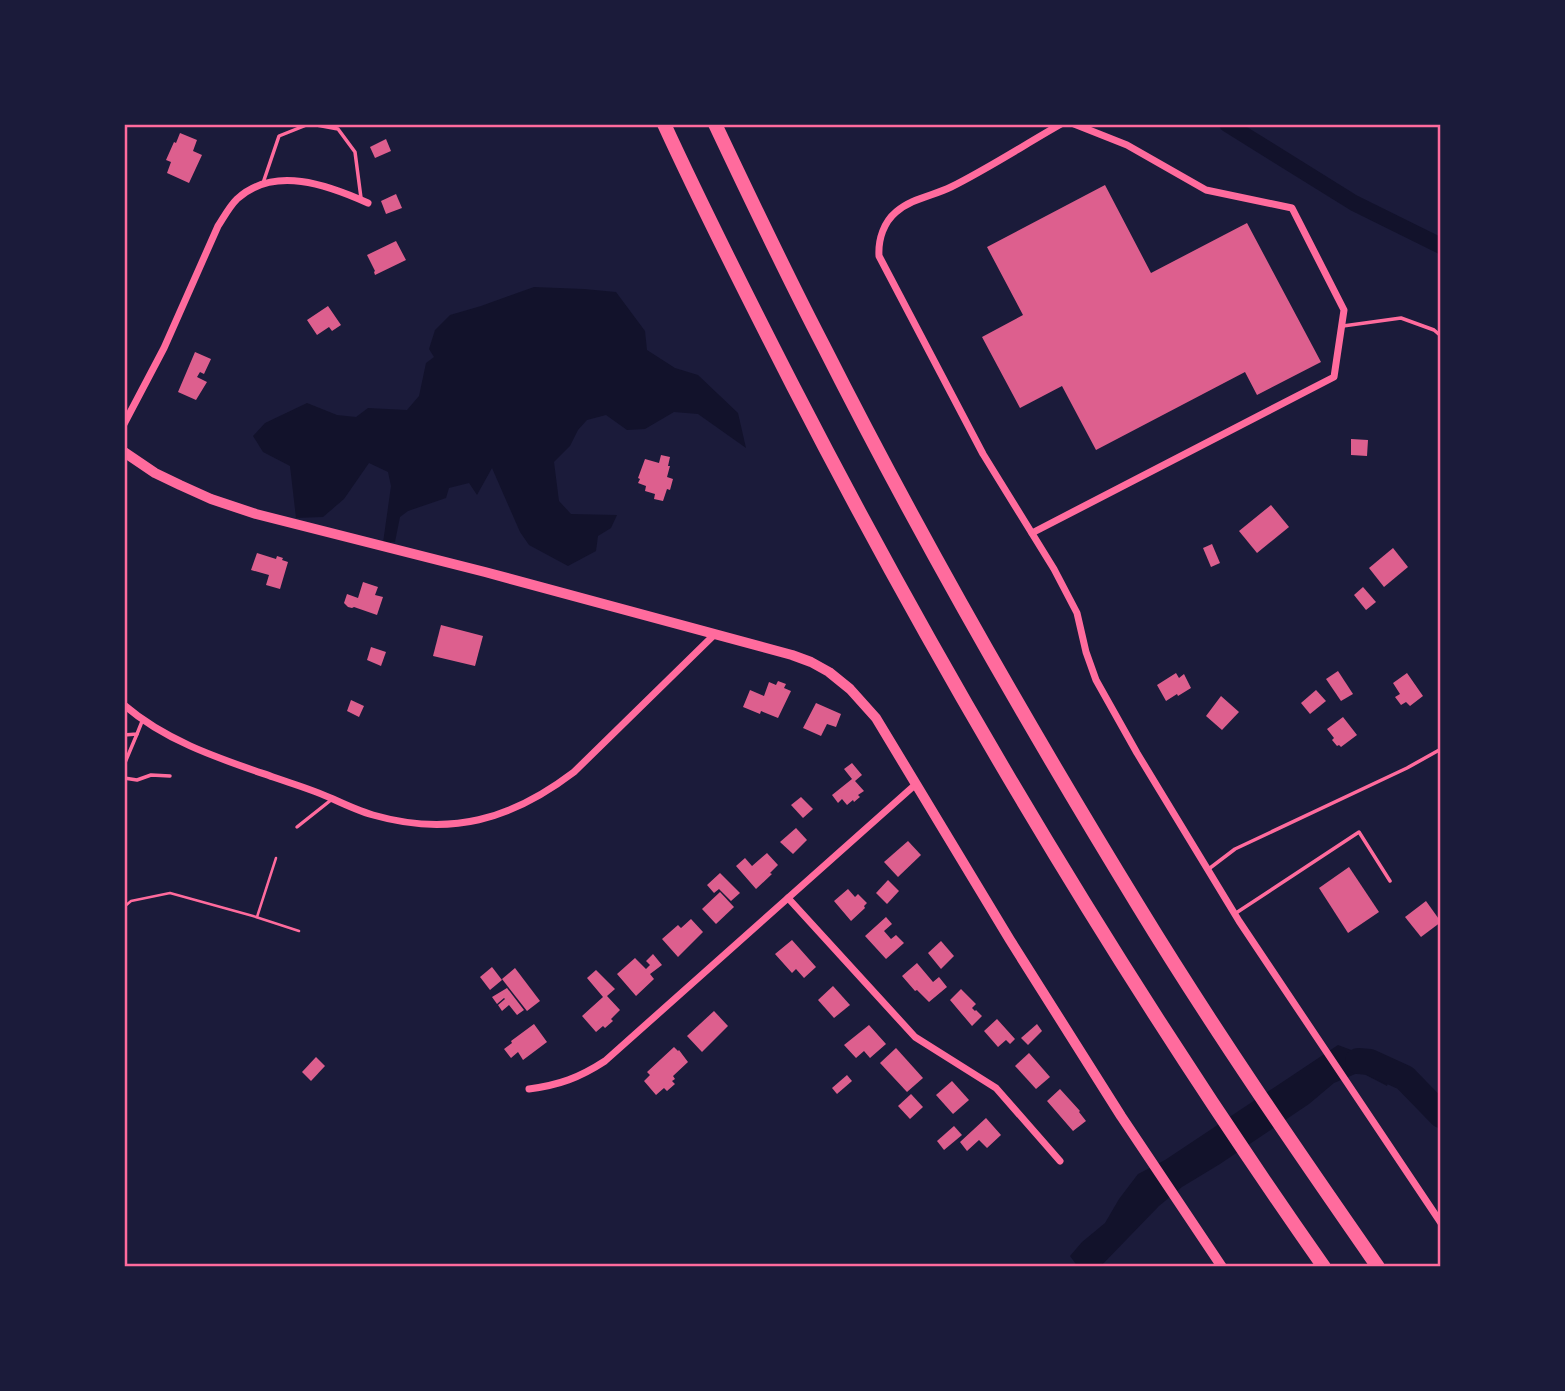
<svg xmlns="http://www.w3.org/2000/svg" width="1565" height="1391" font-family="Rubik,sans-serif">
<rect width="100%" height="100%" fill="#1b1b3a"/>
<g fill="#12122b">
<polygon points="534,287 584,289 616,292 645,331 647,350 675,368 698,375 738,413 746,448 698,414 674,412 645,429 627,430 606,415 587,420 578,430 570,446 554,462 559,501 571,514 617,515 611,528 598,536 596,551 568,566 529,545 520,532 492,468 477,495 469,483 449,488 446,498 408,511 400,517 395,542 383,543 391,486 388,472 369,463 344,499 323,517 296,518 290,466 263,452 253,436 265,423 307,403 337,415 356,417 368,408 407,410 419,396 426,363 434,357 429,349 435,330 450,315 481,306"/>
<polygon points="1338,1045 1365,1055 1393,1068 1387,1086 1360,1072 1334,1083 1309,1104 1220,1164 1182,1187 1159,1206 1100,1267 1078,1267 1070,1256 1082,1242 1105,1223 1119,1199 1138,1174 1165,1160"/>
</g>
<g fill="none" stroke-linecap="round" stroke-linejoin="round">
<polyline stroke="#12122b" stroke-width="16" points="1227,124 1354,203 1441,246"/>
<polyline stroke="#12122b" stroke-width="26" points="1358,1061 1370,1062 1405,1078 1441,1115"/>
</g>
<g fill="#dd5f8e">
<polygon points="180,133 197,140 193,151 202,155 189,183 167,173 171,162 166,160 174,142 176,143"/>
<polygon points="386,139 391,151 375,158 370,147"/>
<polygon points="1105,185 1151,273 1247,223 1321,362 1257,395 1245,372 1096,450 1062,386 1020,408 982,337 1023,315 987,247"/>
<polygon points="396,194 402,208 386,214 381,201"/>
<polygon points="396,241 406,260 375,275 374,272 375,271 367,255"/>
<polygon points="328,306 341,325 332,331 329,327 317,335 307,320"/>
<polygon points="195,352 211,359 204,374 200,372 197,377 207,382 196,400 178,392"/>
<polygon points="1351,439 1368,440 1367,456 1351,455"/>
<polygon points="661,455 670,457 668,466 670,466 667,477 673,479 670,490 667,489 663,501 654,499 655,494 645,491 646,486 638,483 640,479 638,478 645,459 659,463"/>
<polygon points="1271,505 1289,527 1257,553 1239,531"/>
<polygon points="1212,544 1220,563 1211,567 1203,548"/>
<polygon points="1393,548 1408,567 1384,587 1369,568"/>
<polygon points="257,553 276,559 277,556 283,558 282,560 288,562 280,589 266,585 269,575 251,570"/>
<polygon points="363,582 378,587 375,595 383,597 377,615 354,607 352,608 348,607 344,603 347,594 358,598"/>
<polygon points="1363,587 1376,602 1366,610 1354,595"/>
<polygon points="441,625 483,636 475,666 433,656"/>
<polygon points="371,647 386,652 381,666 367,660"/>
<polygon points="1338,671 1353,694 1341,701 1326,679"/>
<polygon points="1176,673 1179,678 1184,674 1191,688 1178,696 1177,694 1166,701 1157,685"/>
<polygon points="1407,673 1423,696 1410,706 1406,702 1401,705 1395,697 1400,694 1393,683"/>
<polygon points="778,681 786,684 784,688 791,691 778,718 761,711 760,714 743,707 750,690 764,696 769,682 776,685"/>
<polygon points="1316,690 1326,701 1310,714 1301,703"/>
<polygon points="1221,696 1239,712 1222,730 1206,716"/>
<polygon points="351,700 364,706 359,717 347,711"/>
<polygon points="816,703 841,714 836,727 827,724 821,736 803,728"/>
<polygon points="1343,717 1357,735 1341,747 1339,745 1337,746 1332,740 1334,738 1327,729"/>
<polygon points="852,763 862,775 855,781 864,791 858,795 860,797 854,802 853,800 847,805 842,799 838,803 832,795 852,779 844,769"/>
<polygon points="801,797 813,809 803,818 791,805"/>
<polygon points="796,828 807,840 793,854 780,842"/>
<polygon points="908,841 921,855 898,877 884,862"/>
<polygon points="767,853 778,865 770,873 772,874 756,889 736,866 745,858 752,866"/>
<polygon points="1349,867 1379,912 1348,933 1319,888"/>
<polygon points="720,873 740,893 731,901 719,889 714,893 707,885"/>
<polygon points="888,880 899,891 887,904 876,893"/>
<polygon points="848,889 855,897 858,894 867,903 864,906 865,908 851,921 834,901"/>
<polygon points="720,892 734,907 716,924 702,909"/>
<polygon points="1426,901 1441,922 1421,937 1405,917"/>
<polygon points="886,917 892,924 884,931 891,939 896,935 904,943 886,959 865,936"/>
<polygon points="691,919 703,932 678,957 662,939 678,925 681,928"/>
<polygon points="792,940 816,967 804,978 796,969 792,973 775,954"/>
<polygon points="941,941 954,956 941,969 928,953"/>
<polygon points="653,954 662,965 650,974 654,979 636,996 617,974 635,958 646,969 650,965 646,961"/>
<polygon points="917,963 933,982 939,977 947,987 929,1002 917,990 915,991 902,976"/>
<polygon points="492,967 502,980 490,990 480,977"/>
<polygon points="515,968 540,1001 527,1011 502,979"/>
<polygon points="596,970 615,989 607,996 620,1010 611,1019 613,1021 605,1028 603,1026 596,1032 582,1016 603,997 587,978"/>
<polygon points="833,986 850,1005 834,1018 818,1000"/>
<polygon points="507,988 524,1010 517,1015 509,1005 502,1011 498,1005 505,999 504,998 497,1004 492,997"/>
<polygon points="961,989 976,1004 972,1008 975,1011 976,1010 982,1016 972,1026 950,1000"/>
<polygon points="714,1011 728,1026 702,1052 687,1036"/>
<polygon points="997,1019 1015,1039 1010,1044 1006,1040 998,1047 984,1031"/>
<polygon points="534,1024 547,1042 523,1060 518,1052 511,1058 504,1049 512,1043 511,1041"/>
<polygon points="1037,1024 1042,1031 1028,1045 1021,1038"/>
<polygon points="869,1025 886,1044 870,1058 864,1051 856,1058 844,1045"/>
<polygon points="674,1047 678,1051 679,1050 688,1062 673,1076 675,1079 672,1081 675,1084 667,1091 664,1088 656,1095 644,1081 650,1075 647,1072"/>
<polygon points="896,1048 923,1078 907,1092 880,1063"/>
<polygon points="1029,1053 1050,1077 1036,1089 1015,1066"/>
<polygon points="316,1057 325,1066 311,1081 302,1072"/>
<polygon points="847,1075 852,1081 837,1094 832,1088"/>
<polygon points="952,1081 969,1100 953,1114 936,1095"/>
<polygon points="1060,1089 1080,1111 1079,1112 1086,1121 1073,1131 1047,1101"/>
<polygon points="911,1094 923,1107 910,1119 898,1106"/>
<polygon points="986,1118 1001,1135 987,1148 979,1140 967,1151 960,1142"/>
<polygon points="954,1126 962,1135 944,1150 937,1141"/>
</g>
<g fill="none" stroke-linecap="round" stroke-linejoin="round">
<g stroke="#ff6b9d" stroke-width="2.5">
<polyline points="124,907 131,901 170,893 253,916 299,931"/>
<polyline points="257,917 276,858"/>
</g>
<g stroke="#ff6b9d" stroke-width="3.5">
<polyline points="311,124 338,129 355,152 361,198"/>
<polyline points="263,183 279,136 309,124"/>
<polyline points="1343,326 1401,318 1434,330 1441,336"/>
<polyline points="124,735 137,734 143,719"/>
<polyline points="124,765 137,734"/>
<polyline points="124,778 137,780 151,775 170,776"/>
<polyline points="297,827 331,800"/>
<polyline points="1210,868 1235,849 1407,768 1441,749"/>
<polyline points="1236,913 1359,832 1390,881"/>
</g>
<g stroke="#ff6b9d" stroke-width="7">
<path d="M1061,124c-37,21 -72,44 -110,63 -18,9 -39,11 -55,25 -12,10 -18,27 -17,44l104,198 71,115 23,44 9,39 10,28 41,73 102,168 202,302"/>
<path d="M124,424l40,-76 54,-122c6,-9 11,-19 19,-27 37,-34 91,-14 131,4"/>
<polyline points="1032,533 1334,377 1344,310 1292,208 1206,190 1127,145 1074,124"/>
<path d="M124,705c43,37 97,54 149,72 20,7 41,13 60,22 13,6 26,12 40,16 77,22 138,5 201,-43l141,-138"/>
<polyline points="788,898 915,1037 996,1088 1060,1161"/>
<path d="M529,1089c30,-4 50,-11 76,-28l311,-277"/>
</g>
<polyline stroke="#ff6b9d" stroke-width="10" points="124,452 155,473 180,485 211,499 256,514 485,572 792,655 811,662 829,672 850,689 876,718 1010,940 1121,1116 1222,1267"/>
<g stroke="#ff6b9d" stroke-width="14">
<path d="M664,124c41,89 85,176 129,262 157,305 334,600 531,881"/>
<path d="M715,124c35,74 70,148 108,221 97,192 204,379 316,562 75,123 157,242 239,360"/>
</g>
</g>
<rect width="1565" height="1391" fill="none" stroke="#1b1b3a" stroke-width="252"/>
<rect x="126" y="126" width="1313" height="1139" fill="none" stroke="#ff6b9d" stroke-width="2.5"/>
</svg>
